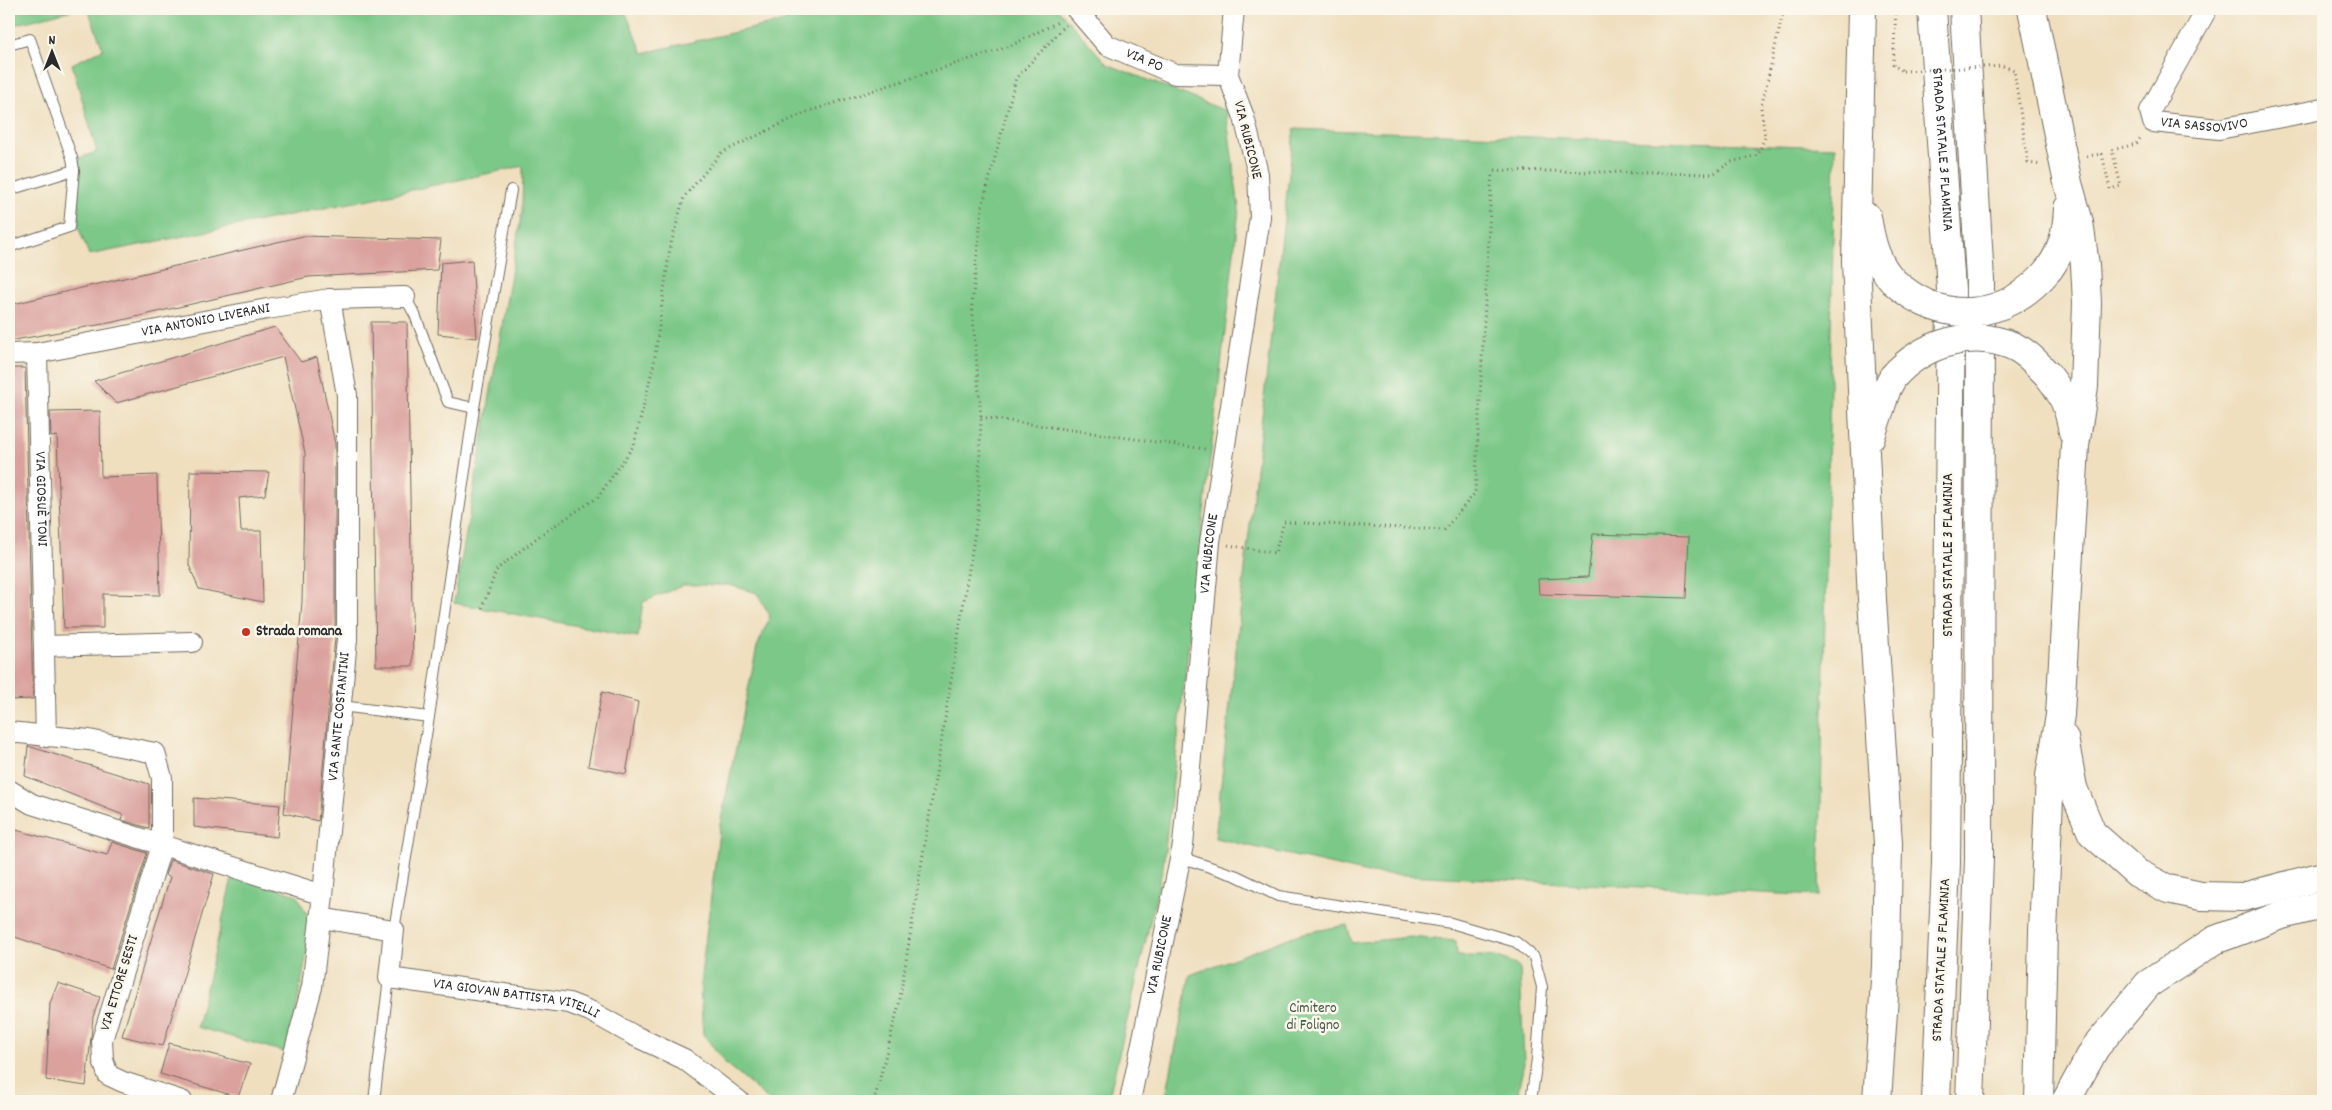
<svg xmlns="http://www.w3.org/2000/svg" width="2332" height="1110" font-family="Dekko,sans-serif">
<rect width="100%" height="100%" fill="#fbf7ec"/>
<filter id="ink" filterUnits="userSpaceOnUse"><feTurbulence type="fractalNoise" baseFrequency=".02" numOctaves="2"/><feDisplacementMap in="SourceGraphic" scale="10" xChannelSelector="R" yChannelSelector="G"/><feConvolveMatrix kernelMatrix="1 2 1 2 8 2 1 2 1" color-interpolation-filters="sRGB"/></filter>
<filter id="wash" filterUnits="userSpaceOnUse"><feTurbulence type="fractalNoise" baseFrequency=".0096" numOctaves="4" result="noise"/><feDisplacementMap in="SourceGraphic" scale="20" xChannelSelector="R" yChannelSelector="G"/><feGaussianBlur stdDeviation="1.12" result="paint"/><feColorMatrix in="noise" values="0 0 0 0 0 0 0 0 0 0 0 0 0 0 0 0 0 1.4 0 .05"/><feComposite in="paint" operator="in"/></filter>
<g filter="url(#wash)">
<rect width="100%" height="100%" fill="#efdfbf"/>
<g fill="#7bc888" stroke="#537a5a">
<polygon points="9,9 77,9 9,26"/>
<polygon points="88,9 624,9 643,53 838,9 1058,9 1107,64 1226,111 1239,209 1163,867 1108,1101 770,1101 726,1064 703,1034 700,984 720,824 757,647 770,616 757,593 730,585 684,585 643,602 638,637 454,603 522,211 523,166 375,198 89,255 78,226 79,158 97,152 72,64 103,49"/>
<polygon points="1294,129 1835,147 1819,896 1368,873 1215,838"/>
<polygon points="233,874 297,895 310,920 308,947 288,1053 197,1027"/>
<path d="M1347,925l5,18 58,-6 46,4 1,15c22,1 46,-4 63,13l4,94 -8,38h-351l25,-126 109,-41z"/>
</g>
<g id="blocks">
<g fill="#daa19d">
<polygon points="303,236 441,240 437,270 308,277 114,322 9,341 9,305"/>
<polygon points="472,260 477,338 438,334 441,263"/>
<polygon points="371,322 407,322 413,666 376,666"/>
<polygon points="275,327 301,362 317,357 335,444 335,638 318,821 284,813 302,602 305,453 283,357 116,403 94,381"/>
<polygon points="9,368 25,368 33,699 9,700"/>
<polygon points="100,411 101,477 157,475 160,595 103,594 103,628 64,628 57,436 51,437 50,412"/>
<polygon points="190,471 269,472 265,495 239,498 241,531 261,531 263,602 199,589 189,565"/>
<polygon points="1593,534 1689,537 1686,598 1539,594 1538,579 1588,577"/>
<polygon points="602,692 638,702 626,774 588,766"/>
<polygon points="28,746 149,784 149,828 121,820 123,815 25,776"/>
<polygon points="194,798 280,805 277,837 194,827"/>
<polygon points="9,828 107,855 112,842 147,853 111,969 9,935"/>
<polygon points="170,860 214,874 163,1046 122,1036 170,877 165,875"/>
<polygon points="58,983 100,997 93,1017 86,1086 46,1080 50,1003"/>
<polygon points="169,1043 250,1064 238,1097 160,1074"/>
</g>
</g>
</g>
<g filter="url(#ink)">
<use href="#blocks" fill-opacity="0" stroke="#706a5f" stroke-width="1"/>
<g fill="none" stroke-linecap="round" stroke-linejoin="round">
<defs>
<g id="service">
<polyline points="9,45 30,39 72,158 74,170 69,227 9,247"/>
<polyline points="9,190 74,170"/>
<polyline points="405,297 415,315 448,402 474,408"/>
<polyline points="341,706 429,717 474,408 511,190"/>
<polyline points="1180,857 1237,876 1278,896 1451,923 1516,942 1534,957 1542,987 1537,1059 1531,1101"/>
<polyline points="394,930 429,717"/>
<polyline points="374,1101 389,978"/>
</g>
<g id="minor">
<path id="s1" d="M1076,9l31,36 68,29 53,1"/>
<path id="s2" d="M2207,9l-57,102 3,11 66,7 104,-20"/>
<path id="s3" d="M37,353l9,384"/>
<path id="s4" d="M9,354l28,-1 230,-44 63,-10 75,-2"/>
<polyline points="44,646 192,642"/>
<polyline points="9,732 89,740 155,753 162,778 162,845 323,895"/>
<polyline points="9,790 32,804 162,845 102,1040 103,1060 108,1075 123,1082 182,1101"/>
<path id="s5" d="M320,918l74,12 -5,48 180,25 21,8 43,24 51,24 55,42"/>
<path id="s6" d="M281,1101l31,-114 11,-92 24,-256v-244l-17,-96"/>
<path id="s7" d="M1130,1101l53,-256 27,-303 50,-325 -2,-43 -14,-57 -16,-42 6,-66"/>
</g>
<g id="trunk">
<polyline points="1862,9 1856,262 1872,600 1888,843 1886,966 1877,1101"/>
<path id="s8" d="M1932,9l19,280 -5,574 -10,238"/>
<polyline points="1964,9 1980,280 1979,859 1970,1101"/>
<polyline points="2032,9 2068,183 2079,222 2085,265 2087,303 2084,386 2075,446 2060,715 2050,776 2043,932 2039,1101"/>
<path d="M1867,217c4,25 9,46 26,64"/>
<path d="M2049,269c14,-19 18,-38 19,-61"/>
<path d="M2047,374c16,20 22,33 26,58"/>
<polyline points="1871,436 1887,388 1893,377"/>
<polyline points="2064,738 2073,788 2092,833 2137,873 2168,889 2201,896 2243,897 2323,876"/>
<polyline points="2066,1101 2095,1048 2148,984 2215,940 2282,915 2323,905"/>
</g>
</defs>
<use href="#service" stroke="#706a5f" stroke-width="12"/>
<use href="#minor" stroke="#706a5f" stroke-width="22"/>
<use href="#trunk" stroke="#706a5f" stroke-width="30"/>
<g stroke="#706a5f" stroke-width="3" stroke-dasharray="1 4" stroke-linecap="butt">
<polyline points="1896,9 1893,65 1903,71"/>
<polyline points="2003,66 2014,70 2028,163 2042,165"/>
<polyline points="2087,156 2102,154 2110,189 2121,186 2112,150 2136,144 2141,137"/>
<polyline points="981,417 1205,449"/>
<polyline points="1228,545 1275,553 1284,522 1444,530 1475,493 1492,170 1713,174 1731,162 1758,155 1765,137 1761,108 1784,9"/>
<polyline points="482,608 497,569 542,534 598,497 634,445 654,363 670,247 684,197 721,153 804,113 1010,46 1060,21"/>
<polyline points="874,1101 899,1004 978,513 981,417 972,305 982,207 1016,78 1066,25"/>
</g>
<use href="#service" stroke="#fff" stroke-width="10"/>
<use href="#minor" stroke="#fff" stroke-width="20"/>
<use href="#trunk" stroke="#fff" stroke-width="28"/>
<defs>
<g id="trunk-bridge">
<path d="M1893,281c50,46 113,40 156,-12"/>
<path d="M1893,377c30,-34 79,-49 122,-30 13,6 22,17 32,27"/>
</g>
</defs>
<use href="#trunk-bridge" stroke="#706a5f" stroke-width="30" stroke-linecap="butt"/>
<polyline stroke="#706a5f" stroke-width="3" stroke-dasharray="1 4" stroke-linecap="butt" points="1903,71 2003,66"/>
<use href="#trunk-bridge" stroke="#fff" stroke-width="28"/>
</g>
</g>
<circle fill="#c8321e" stroke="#fbf7ec" stroke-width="2" cx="246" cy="632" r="5"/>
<g text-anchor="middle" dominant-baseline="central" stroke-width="5" stroke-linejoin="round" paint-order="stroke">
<g font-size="15" fill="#2b2b2b" stroke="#fbf7ec">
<text stroke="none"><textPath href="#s1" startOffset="88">VIA PO</textPath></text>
<text stroke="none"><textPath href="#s2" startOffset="180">VIA SASSOVIVO</textPath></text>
<text transform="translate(1247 140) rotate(76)">VIA RUBICONE</text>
<text stroke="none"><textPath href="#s8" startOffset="141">STRADA STATALE 3 FLAMINIA</textPath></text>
<text stroke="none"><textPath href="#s4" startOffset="200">VIA ANTONIO LIVERANI</textPath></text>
<text stroke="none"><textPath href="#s3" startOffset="146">VIA GIOSUÈ TONI</textPath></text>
<text stroke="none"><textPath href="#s7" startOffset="554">VIA RUBICONE</textPath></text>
<text transform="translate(1949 555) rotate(-90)">STRADA STATALE 3 FLAMINIA</text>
<text stroke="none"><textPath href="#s6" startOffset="390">VIA SANTE COSTANTINI</textPath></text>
<text stroke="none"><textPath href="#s7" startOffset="149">VIA RUBICONE</textPath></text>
<text transform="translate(1942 960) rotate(-87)">STRADA STATALE 3 FLAMINIA</text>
<text transform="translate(120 983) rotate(-73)">VIA ETTORE SESTI</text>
<text stroke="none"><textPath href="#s5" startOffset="252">VIA GIOVAN BATTISTA VITELLI</textPath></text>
</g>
<g font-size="15" font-weight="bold" fill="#2b2b2b" stroke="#fbf7ec" text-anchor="start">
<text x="256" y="632">Strada romana</text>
</g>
<g font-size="15" fill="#435a47" stroke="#fbf7ec">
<text x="1313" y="1009">Cimitero<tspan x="1313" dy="17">di Foligno</tspan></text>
</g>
</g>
<rect width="2332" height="1110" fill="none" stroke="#fbf7ec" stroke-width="30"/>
<g transform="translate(52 52)" stroke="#fbf7ec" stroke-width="4" paint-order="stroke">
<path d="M0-4L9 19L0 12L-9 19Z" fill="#2b2b2b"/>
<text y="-8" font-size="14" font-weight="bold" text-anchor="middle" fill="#2b2b2b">N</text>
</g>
</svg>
